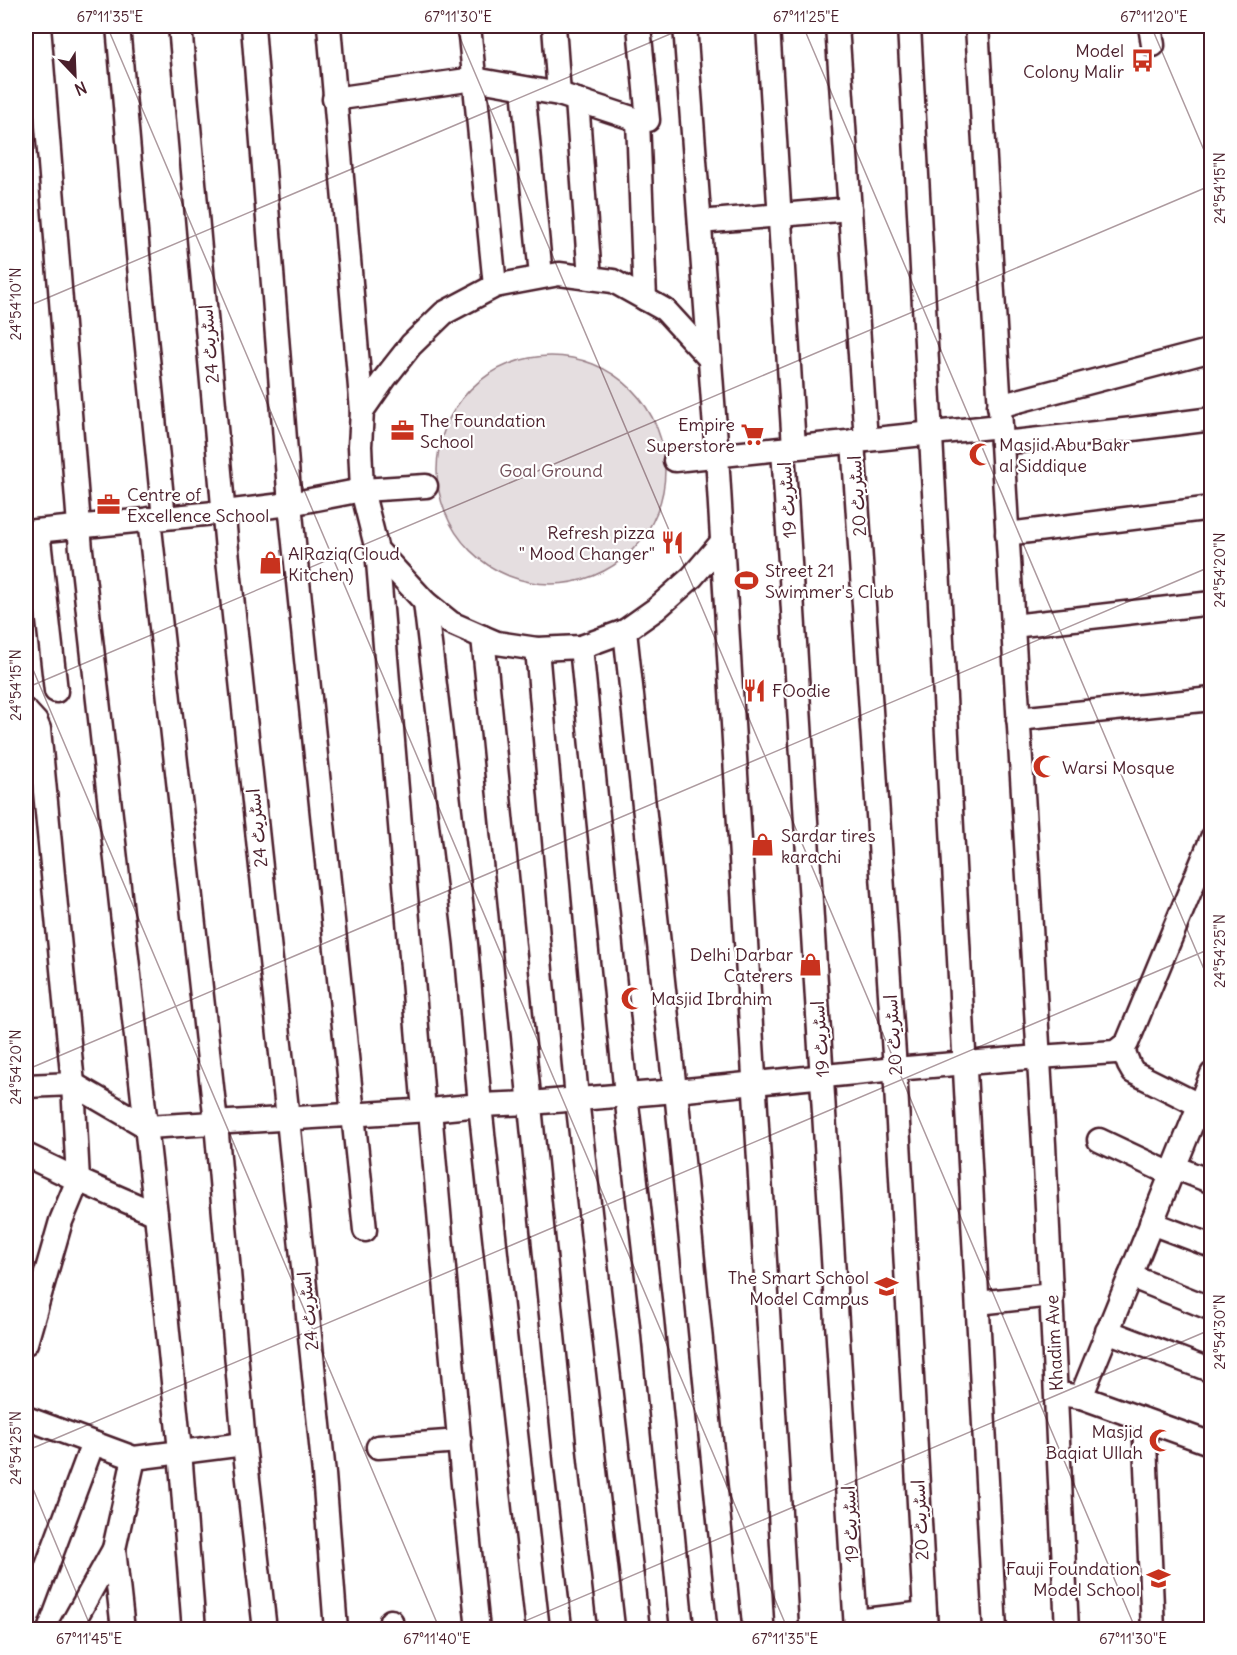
<svg xmlns="http://www.w3.org/2000/svg" width="1237" height="1655" font-family="Delius,'Playpen Sans Arabic',sans-serif">
<rect width="100%" height="100%" fill="#fff"/>
<filter id="ink" filterUnits="userSpaceOnUse"><feTurbulence type="fractalNoise" baseFrequency=".0167" numOctaves="2"/><feDisplacementMap in="SourceGraphic" scale="12" xChannelSelector="R" yChannelSelector="G"/><feConvolveMatrix kernelMatrix="1 2 1 2 8 2 1 2 1" color-interpolation-filters="sRGB"/></filter>
<g filter="url(#ink)">
<circle fill="#e5dee0" stroke="#987e86" stroke-width="1.5" cx="551" cy="470" r="114"/>
<g fill="none" stroke-linecap="round" stroke-linejoin="round">
<defs>
<g id="minor">
<polyline points="39,26 81,550 156,1214 180,1451 194,1630"/>
<polyline points="118,26 141,288 164,518"/>
<polyline points="180,26 227,550 288,1119 324,1474 336,1630"/>
<polyline points="253,26 290,504 365,1230"/>
<polyline points="329,26 362,411"/>
<polyline points="469,26 495,286"/>
<polyline points="554,26 559,94"/>
<polyline points="685,26 717,455 787,1630"/>
<polyline points="768,26 794,447"/>
<polyline points="837,26 866,440"/>
<polyline points="909,26 995,1630"/>
<polyline points="977,26 1044,1144 1067,1630"/>
<polyline points="1150,26 1153,45"/>
<polyline points="523,88 541,276"/>
<polyline points="334,99 474,79 559,94 638,120 648,120 639,26"/>
<polyline points="577,100 590,278"/>
<polyline points="638,120 645,299"/>
<polyline points="700,222 850,209"/>
<polyline points="710,359 665,310 613,281 559,274 495,286 444,313 411,345 385,378 362,411 360,446 362,490 377,550 425,602 451,623 483,637 497,643 537,649 581,647 625,631 656,609 692,577 722,542"/>
<polyline points="999,406 1212,350"/>
<polyline points="853,441 895,1069 926,1630"/>
<polyline points="1002,443 1133,429 1212,419"/>
<polyline points="783,449 856,1630"/>
<polyline points="675,460 1000,426"/>
<polyline points="149,519 216,1123 244,1444 265,1630"/>
<polyline points="38,531 56,691"/>
<polyline points="26,532 224,512 290,504 362,490 426,486"/>
<polyline points="1007,534 1212,508"/>
<polyline points="377,550 424,1111"/>
<polyline points="425,602 466,944 480,1105 497,1263 538,1630"/>
<polyline points="1013,626 1212,603"/>
<polyline points="625,631 675,1091"/>
<polyline points="483,637 566,1465 585,1630"/>
<polyline points="581,647 626,1095 652,1320 682,1630"/>
<polyline points="537,649 577,1099 638,1630"/>
<polyline points="26,711 36,722 39,729 73,1084 78,1180 61,1221 26,1343"/>
<polyline points="1018,719 1212,699"/>
<polyline points="1122,1047 1129,1065 1133,1072 1199,1105"/>
<polyline points="26,1086 73,1084 147,1127 430,1110 480,1105 530,1103 676,1091 895,1069 1038,1057 1115,1052 1127,1043 1212,838"/>
<polyline points="676,1091 730,1630"/>
<polyline points="430,1110 463,1484 478,1630"/>
<polyline points="1099,1140 1171,1174"/>
<polyline points="26,1155 78,1180 156,1214"/>
<polyline points="1174,1167 1212,1182"/>
<polyline points="1151,1223 1212,1246"/>
<polyline points="1130,1276 1212,1309"/>
<polyline points="978,1303 1052,1295"/>
<polyline points="1107,1331 1212,1371"/>
<polyline points="1067,1395 1081,1397 1212,1444"/>
<polyline points="1081,1397 1212,1074"/>
<polyline points="26,1418 134,1458 244,1444"/>
<polyline points="1144,1420 1153,1630"/>
<polyline points="378,1447 460,1441"/>
<polyline points="114,1549 134,1458"/>
<polyline points="391,1621 392,1630"/>
<polyline points="856,1621 925,1613"/>
<polyline points="26,1622 93,1443"/>
<polyline points="69,1630 114,1549 123,1630"/>
</g>
</defs>
<use href="#minor" stroke="#4a1f2b" stroke-width="27"/>
<use href="#minor" stroke="#fff" stroke-width="22"/>
</g>
</g>
<path fill="none" stroke="#4a1f2b" stroke-width="1.5" stroke-opacity="0.45" d="M107,26l681,1604M455,26l681,1604M803,26l409,962M1151,26l61,143M26,307l663,-281M26,653l414,977M26,688l1186,-503M26,1070l1186,-504M26,1451l1186,-503M26,1472l66,158M504,1630l708,-301"/>
<defs>
<symbol id="bus-bare" viewBox="-9 -9 18 18"><path d="M-5-6H5V4H4V6H2V4H-2V6H-4V4H-5ZM-3.5-4V0h7V-4ZM-3.5 1.2v1.5H-2V1.2ZM2 1.2v1.5H3.5V1.2Z" fill="#c8321e" stroke="#fff" stroke-width="2.5" paint-order="stroke"/></symbol>
<symbol id="office-bare" viewBox="-9 -9 18 18"><path d="M-6-3h4V-5.5h4V-3h4V5H-6ZM-1-4.5V-3h2v-1.5ZM-6 0V1H6V0Z" fill="#c8321e" stroke="#fff" stroke-width="2.5" paint-order="stroke"/></symbol>
<symbol id="supermarket-bare" viewBox="-9 -9 18 18"><path d="M-6-5.5h2.5l.6 2H6L4.5 2H-2.5L-4.4-4H-6ZM-1.5 3.2a1.3 1.3 0 1 0 .1 0ZM3 3.2a1.3 1.3 0 1 0 .1 0Z" fill="#c8321e" stroke="#fff" stroke-width="2.5" paint-order="stroke"/></symbol>
<symbol id="mosque-bare" viewBox="-9 -9 18 18"><path d="M3.5-4.9A6 6 0 1 0 3.5 4.9A5 5 0 1 1 3.5-4.9Z" fill="#c8321e" stroke="#fff" stroke-width="2.5" paint-order="stroke"/></symbol>
<symbol id="restaurant-bare" viewBox="-9 -9 18 18"><path d="M-5-6h1v4h1v-4h1v4h1v-4h1v5L-1.5 .5V6h-2V.5L-5-1ZM5-6V6H3V1.5H1.5Q1.5-4 5-6Z" fill="#c8321e" stroke="#fff" stroke-width="2.5" paint-order="stroke"/></symbol>
<symbol id="shop-bare" viewBox="-9 -9 18 18"><path d="M-5-2.5h2.3a2.7 3.5 0 0 1 5.4 0H5L5.5 6h-11ZM-1.5-2.5h3a1.5 2.3 0 0 0-3 0Z" fill="#c8321e" stroke="#fff" stroke-width="2.5" paint-order="stroke"/></symbol>
<symbol id="stadium-bare" viewBox="-9 -9 18 18"><path d="M0-5a6.5 5 0 1 0 0 10a6.5 5 0 1 0 0-10ZM-3.5-1.8h7v3.6h-7Z" fill="#c8321e" stroke="#fff" stroke-width="2.5" paint-order="stroke"/></symbol>
<symbol id="school-bare" viewBox="-9 -9 18 18"><path d="M0-5L7-2L0 1L-7-2ZM-4 1L0 2.5L4 1V4Q0 6-4 4Z" fill="#c8321e" stroke="#fff" stroke-width="2.5" paint-order="stroke"/></symbol>
</defs>
<g fill-rule="evenodd">
<use href="#bus-bare" x="1126" y="44" width="33" height="33"/>
<use href="#office-bare" x="386" y="414" width="33" height="33"/>
<use href="#supermarket-bare" x="736" y="418" width="33" height="33"/>
<use href="#mosque-bare" x="964" y="438" width="33" height="33"/>
<use href="#office-bare" x="92" y="488" width="33" height="33"/>
<use href="#restaurant-bare" x="656" y="526" width="33" height="33"/>
<use href="#shop-bare" x="254" y="546" width="33" height="33"/>
<use href="#stadium-bare" x="730" y="564" width="33" height="33"/>
<use href="#restaurant-bare" x="738" y="674" width="33" height="33"/>
<use href="#mosque-bare" x="1028" y="750" width="33" height="33"/>
<use href="#shop-bare" x="746" y="828" width="33" height="33"/>
<use href="#shop-bare" x="794" y="948" width="33" height="33"/>
<use href="#mosque-bare" x="616" y="982" width="33" height="33"/>
<use href="#school-bare" x="870" y="1270" width="33" height="33"/>
<use href="#mosque-bare" x="1144" y="1424" width="33" height="33"/>
<use href="#school-bare" x="1142" y="1562" width="33" height="33"/>
</g>
<g text-anchor="middle" dominant-baseline="central" stroke-width="4.5" stroke-linejoin="round" paint-order="stroke">
<g font-size="18" fill="#4a1f2b" stroke="#fff" text-anchor="start">
<text x="1124" y="50" text-anchor="end">Model<tspan x="1124" dy="21">Colony Malir</tspan></text>
<text x="420" y="420">The Foundation<tspan x="420" dy="21">School</tspan></text>
<text x="735" y="424" text-anchor="end">Empire<tspan x="735" dy="21">Superstore</tspan></text>
<text x="999" y="444">Masjid Abu Bakr<tspan x="999" dy="21">al Siddique</tspan></text>
<text x="127" y="494">Centre of<tspan x="127" dy="21">Excellence School</tspan></text>
<text x="655" y="532" text-anchor="end">Refresh pizza<tspan x="655" dy="21">" Mood Changer"</tspan></text>
<text x="288" y="553">AlRaziq(Cloud<tspan x="288" dy="21">Kitchen)</tspan></text>
<text x="765" y="570">Street 21<tspan x="765" dy="21">Swimmer's Club</tspan></text>
<text x="772" y="690">FOodie</text>
<text x="1062" y="767">Warsi Mosque</text>
<text x="781" y="835">Sardar tires<tspan x="781" dy="21">karachi</tspan></text>
<text x="793" y="954" text-anchor="end">Delhi Darbar<tspan x="793" dy="21">Caterers</tspan></text>
<text x="651" y="998">Masjid Ibrahim</text>
<text x="869" y="1277" text-anchor="end">The Smart School<tspan x="869" dy="21">Model Campus</tspan></text>
<text x="1143" y="1431" text-anchor="end">Masjid<tspan x="1143" dy="21">Baqiat Ullah</tspan></text>
<text x="1140" y="1568" text-anchor="end">Fauji Foundation<tspan x="1140" dy="21">Model School</tspan></text>
</g>
<g font-size="18" fill="#4a1f2b" stroke="#fff">
<text transform="translate(209 344) rotate(-95)">اسٹریٹ 24</text>
<text transform="translate(857 496) rotate(-94)">اسٹریٹ 20</text>
<text transform="translate(787 500) rotate(-94)">اسٹریٹ 19</text>
<text transform="translate(257 828) rotate(-96)">اسٹریٹ 24</text>
<text transform="translate(893 1035) rotate(-94)">اسٹریٹ 20</text>
<text transform="translate(820 1039) rotate(-94)">اسٹریٹ 19</text>
<text transform="translate(308 1311) rotate(-96)">اسٹریٹ 24</text>
<text transform="translate(1054 1343) rotate(-93)">Khadim Ave</text>
<text transform="translate(920 1520) rotate(-93)">اسٹریٹ 20</text>
<text transform="translate(850 1524) rotate(-93)">اسٹریٹ 19</text>
</g>
<g font-size="18" fill="#714f58" stroke="#fff">
<text x="551" y="470">Goal Ground</text>
</g>
</g>
<rect width="1237" height="1655" fill="none" stroke="#fff" stroke-width="66"/>
<g transform="translate(75 75) rotate(157)" stroke="#ffffff" stroke-width="4.5" paint-order="stroke">
<path d="M0-4.5L10 22L0 15L-10 22Z" fill="#4a1f2b"/>
<text y="-9" font-size="16" font-weight="bold" text-anchor="middle" fill="#4a1f2b">N</text>
</g>
<rect x="33" y="33" width="1171" height="1589" fill="none" stroke="#4a1f2b" stroke-width="2"/>
<g font-size="15" text-anchor="middle" fill="#4a1f2b">
<text x="110" y="22">67°11'35"E</text>
<text x="458" y="22">67°11'30"E</text>
<text x="806" y="22">67°11'25"E</text>
<text x="1154" y="22">67°11'20"E</text>
<text transform="translate(1220 188) rotate(-90)" y="5">24°54'15"N</text>
<text transform="translate(16 304) rotate(-90)" y="5">24°54'10"N</text>
<text transform="translate(1220 570) rotate(-90)" y="5">24°54'20"N</text>
<text transform="translate(16 685) rotate(-90)" y="5">24°54'15"N</text>
<text transform="translate(1220 951) rotate(-90)" y="5">24°54'25"N</text>
<text transform="translate(16 1067) rotate(-90)" y="5">24°54'20"N</text>
<text transform="translate(1220 1332) rotate(-90)" y="5">24°54'30"N</text>
<text transform="translate(16 1448) rotate(-90)" y="5">24°54'25"N</text>
<text x="89" y="1644">67°11'45"E</text>
<text x="437" y="1644">67°11'40"E</text>
<text x="785" y="1644">67°11'35"E</text>
<text x="1133" y="1644">67°11'30"E</text>
</g>
</svg>
